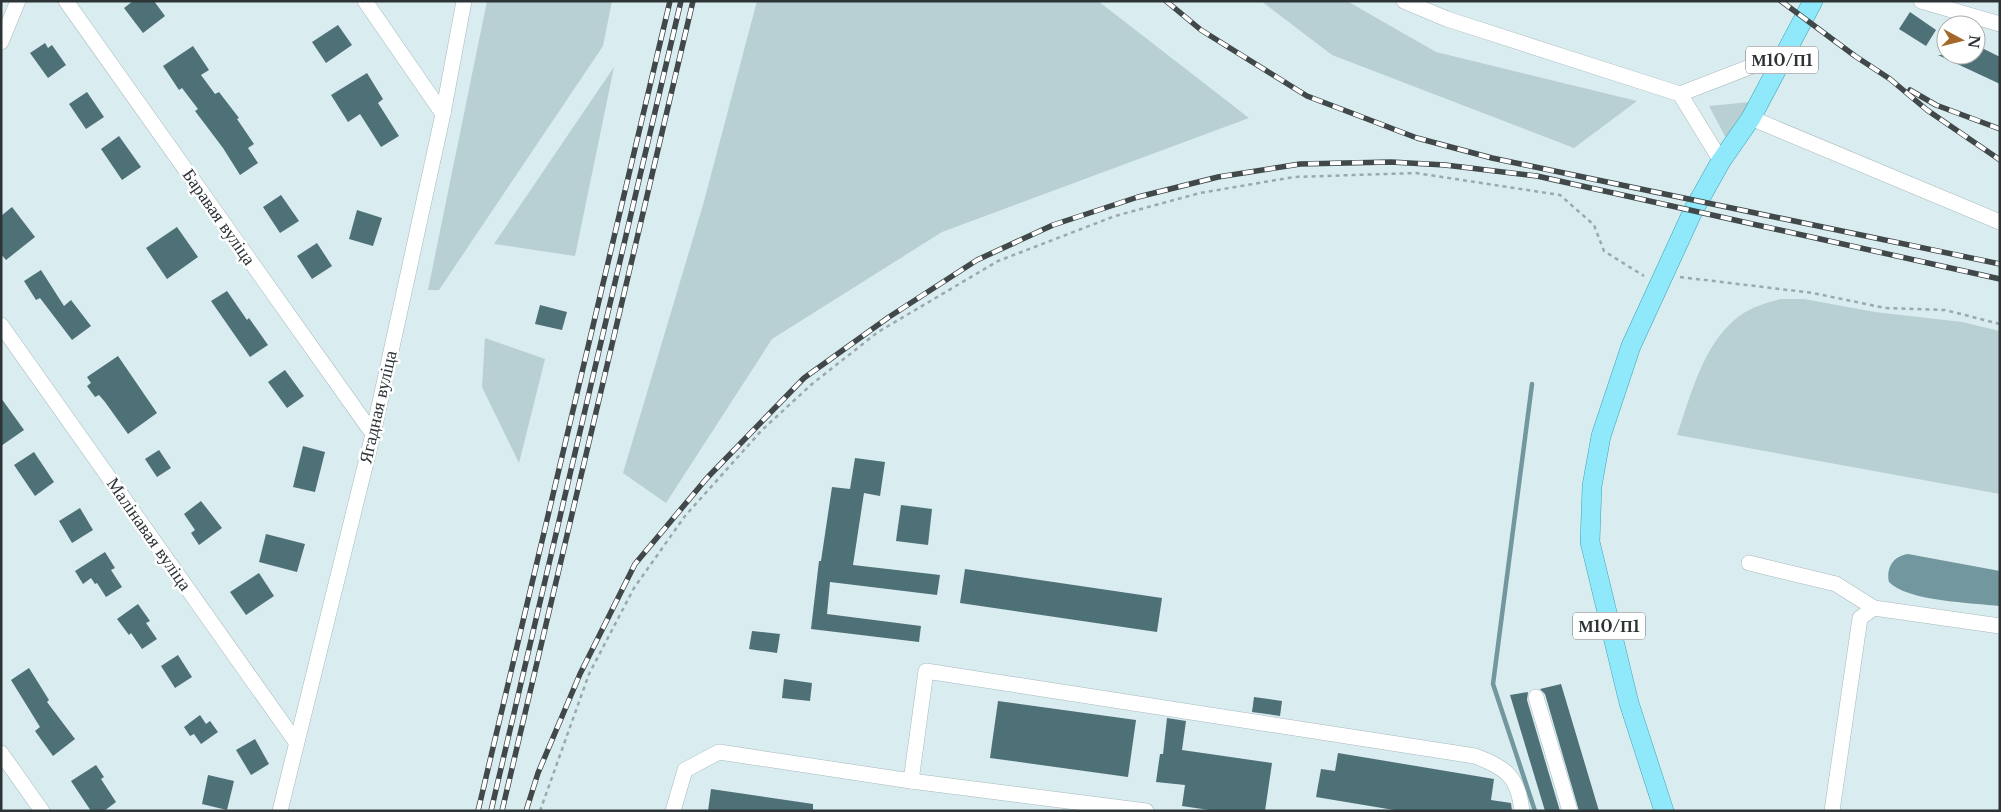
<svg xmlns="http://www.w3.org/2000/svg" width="2001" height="812" font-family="'Libre Baskerville',serif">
<rect width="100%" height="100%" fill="#d9ecf0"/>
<g fill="#b8cfd4">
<polygon points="487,1 612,1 603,46 439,290 428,290"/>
<polygon points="757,1 1098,1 1249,118 942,232 772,339 666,503 623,473 703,205"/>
<polygon points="1261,1 1347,1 1436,52 1637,101 1574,148 1332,55"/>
<polygon points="614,67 575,256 494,244"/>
<polygon points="1750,102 1727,140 1709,106"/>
<path d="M1781,299h23l71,13 87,10 38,9v163l-323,-59c14,-40 26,-91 61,-118 13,-10 28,-14 43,-18z"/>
<polygon points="485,338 545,359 519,463 482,387"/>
</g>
<path fill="#73979e" d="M1908,554l92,17v35c-27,-3 -94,-5 -111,-24 -3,-14 4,-26 19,-28z"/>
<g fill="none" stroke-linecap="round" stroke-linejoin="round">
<polyline stroke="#73979e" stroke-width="4.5" points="1532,384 1493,684 1535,811"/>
</g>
<g fill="#4e7077">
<polygon points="133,1 154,1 165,16 143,33 124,8"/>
<polygon points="1910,12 1936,30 1926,46 1899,29"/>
<polygon points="338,25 352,45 326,63 312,42"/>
<polygon points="45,43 48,48 52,45 66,65 48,78 30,53"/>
<polygon points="1976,45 2000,57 2000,84 1938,55 1976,55"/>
<polygon points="193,46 209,70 201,75 215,94 219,92 239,118 237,119 254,144 248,148 258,163 240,175 223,148 195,111 198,109 182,88 179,90 163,66"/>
<polygon points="367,73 383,99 378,103 399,136 381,147 360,114 348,122 331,95"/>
<polygon points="87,92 104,117 86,129 69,104"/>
<polygon points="119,136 141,167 122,180 101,149"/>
<polygon points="281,195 299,221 280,233 263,207"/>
<polygon points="12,207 35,237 6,260 1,254 1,216"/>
<polygon points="357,210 382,218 373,246 349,239"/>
<polygon points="177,227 198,257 167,279 146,248"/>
<polygon points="317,243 332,266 312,279 297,256"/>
<polygon points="41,270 64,306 71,300 91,326 72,340 40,298 36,300 24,281"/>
<polygon points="227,291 247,320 249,318 268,345 250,357 211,301"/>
<polygon points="540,305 567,312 562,330 535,324"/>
<polygon points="118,356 157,413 128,434 105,402 99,395 95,397 87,386 91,383 87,377"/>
<polygon points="285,370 304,396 287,408 268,382"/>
<polygon points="1,398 24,430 1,446"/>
<polygon points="303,446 325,452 315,492 293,487"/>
<polygon points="159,450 171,468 157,477 145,459"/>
<polygon points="34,452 54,482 35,496 14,465"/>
<polygon points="855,458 885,462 880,496 864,493 853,565 940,575 937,595 830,582 827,614 921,626 919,642 811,629 819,561 821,561 832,487 850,489"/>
<polygon points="201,501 222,528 199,545 191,533 195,530 184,514"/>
<polygon points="901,505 932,509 928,545 896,541"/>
<polygon points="80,508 93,530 72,543 59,521"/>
<polygon points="266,534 305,544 297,572 259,562"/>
<polygon points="105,552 115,568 111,570 122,587 106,597 97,583 95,584 91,578 83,584 75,571"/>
<polygon points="965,569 1162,598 1157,632 960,603"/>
<polygon points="259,573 274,596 246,615 230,592"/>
<polygon points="138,604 150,621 146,623 157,639 142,649 131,633 129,635 117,619"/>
<polygon points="752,631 780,634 777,653 749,649"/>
<polygon points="178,655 192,677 175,688 161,666"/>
<polygon points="29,668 49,700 47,702 75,739 53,756 35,731 40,727 11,680"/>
<polygon points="784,679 812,683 810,701 782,698"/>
<polygon points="1561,684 1599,811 1579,811 1545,694 1540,689"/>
<polygon points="1528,692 1527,700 1560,811 1545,811 1510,695"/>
<polygon points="1254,697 1282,701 1280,716 1252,712"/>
<polygon points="998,701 1136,720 1128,777 990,758"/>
<polygon points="200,715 206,724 210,721 218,732 201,744 194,734 190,736 184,727"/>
<polygon points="1167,718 1186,721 1182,750 1272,763 1265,811 1216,811 1182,806 1185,785 1156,782 1160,754 1163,754"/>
<polygon points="255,739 269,764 251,775 236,750"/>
<polygon points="1338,753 1494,779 1491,800 1511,803 1512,811 1400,811 1316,797 1321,769 1335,771"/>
<polygon points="96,765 104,777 101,779 116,802 104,811 91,811 71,781"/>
<polygon points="208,775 234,781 227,810 202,804"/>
<polygon points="711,789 813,804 813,811 708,811"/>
</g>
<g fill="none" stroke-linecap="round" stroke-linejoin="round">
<defs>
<g id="minor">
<polyline points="66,1 373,434"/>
<polyline points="365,1 443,114"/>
<polyline points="1404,1 1447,19 1680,94 1721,161"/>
<polyline points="1921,1 2000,24"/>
<polyline points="1,42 18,1"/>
<polyline points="1680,94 1786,53"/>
<polyline points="1751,118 2000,222"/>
<polyline points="1,325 296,742"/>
<polyline points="1749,563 1836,584 1874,608 2000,626"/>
<polyline points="1536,697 1570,811"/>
<polyline points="1,753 42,811"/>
<path d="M911,781l15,-110 549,85c31,12 43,20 47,55"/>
<polyline points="280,811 373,434 443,114 464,1"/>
<polyline points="673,811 685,770 719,752 911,781 1146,811"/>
<polyline points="1832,811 1860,618 1874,608"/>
</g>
<polyline id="major" points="1664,811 1629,703 1590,542 1592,486 1601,436 1631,346 1693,211 1721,161 1751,118 1813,1"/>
</defs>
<use href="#minor" stroke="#a7b9bd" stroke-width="16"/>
<use href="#major" stroke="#3da1b3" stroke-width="20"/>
<g stroke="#9ba9ad" stroke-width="2.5" stroke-dasharray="4 4" stroke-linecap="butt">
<polyline points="1680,277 1813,293 1885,308 1945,310 2000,324"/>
<polyline points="540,811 589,674 634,588 685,516 762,430 812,384 878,332 998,261 1115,216 1200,193 1294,177 1416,173 1560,195 1594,225 1604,251 1644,276"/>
</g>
<use href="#minor" stroke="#fff" stroke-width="15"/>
<use href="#major" stroke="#90e9fa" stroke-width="19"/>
<defs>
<g id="rail">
<polyline points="1166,1 1201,30 1307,96 1417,138 1492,158 2000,264"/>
<polyline points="1781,1 1855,56 1890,79 1927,110 2000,160"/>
<polyline points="1910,90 1936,105 2000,129"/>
<polyline points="478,811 670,1"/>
<polyline points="491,811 681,1"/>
<polyline points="502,811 693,1"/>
<polyline points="526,811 538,773 580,674 635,564 707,478 804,378 889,317 977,260 1053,225 1138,197 1218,177 1300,164 1391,162 1445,165 1537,176 2000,279"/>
</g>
</defs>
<use href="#rail" stroke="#40484a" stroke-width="5.5"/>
<use href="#rail" stroke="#fff" stroke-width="4" stroke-dasharray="11" stroke-linecap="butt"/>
</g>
<g text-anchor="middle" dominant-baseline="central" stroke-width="5" stroke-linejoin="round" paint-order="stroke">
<g fill="#fff" stroke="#6c7172" stroke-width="1">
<rect x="1746" y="46.5" width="72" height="27" rx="4"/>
<rect x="1573" y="612.5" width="72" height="27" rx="4"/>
</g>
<g font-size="16" font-weight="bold" fill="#2d3436">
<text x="1782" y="60">М10/П1</text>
<text x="1609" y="626">М10/П1</text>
</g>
<g font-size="18" fill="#2d3436" stroke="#fff">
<text transform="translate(219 217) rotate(55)">Баравая вуліца</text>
<text transform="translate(378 407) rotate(-77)">Ягадная вуліца</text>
<text transform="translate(149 534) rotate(55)">Малінавая вуліца</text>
</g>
</g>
<rect width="2001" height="812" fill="none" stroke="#2d3436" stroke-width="5"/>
<g transform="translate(1961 40) rotate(97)"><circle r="24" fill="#ffffff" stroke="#abaeaf"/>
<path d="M0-4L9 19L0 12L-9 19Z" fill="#a3672a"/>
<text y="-8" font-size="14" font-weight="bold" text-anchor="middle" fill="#2d3436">N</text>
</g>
</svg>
